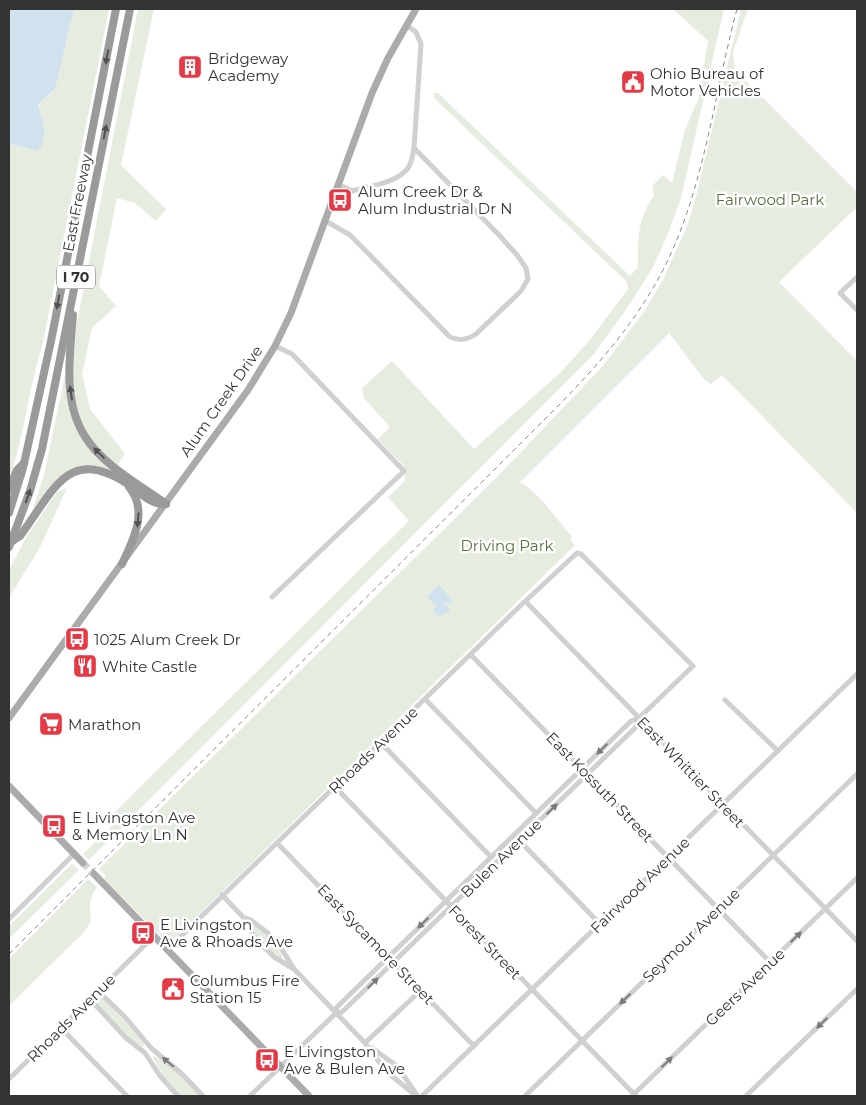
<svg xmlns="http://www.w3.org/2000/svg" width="866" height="1105" font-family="Montserrat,sans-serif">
<rect width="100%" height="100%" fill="#fff"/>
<g fill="#e6ecdf">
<path d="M74,9h35l-66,333c-14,46 -19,94 -34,139v-339l2,2 26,7 5,-32 -4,-12 4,-7 9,-6 14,-46z"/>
<path d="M138,9h16l-33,156 45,44 -10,12 -21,-18 -18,-5 -18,88 17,20 -24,22 -10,46 8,35 35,45 -8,11c-10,-8 -22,-16 -28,-27 -22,-35 -16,-76 -12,-115z"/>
<path d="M673,9h51l-43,189 -14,38 -14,31 -25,40 -35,48 -504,505 -6,-6 32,-31 -4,-7 298,-295 -21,-24 17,-16 -1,-15 -26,-27 12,-12 -26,-29 -2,-10 30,-27 82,88 86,-76 29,-32 39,-52 -1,-7 -193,-184v-5h4l192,183 8,-9c0,-29 -1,-46 16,-72l-2,-9 11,-11 9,8 13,-53 14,-33 9,-56z"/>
<path d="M741,9h7l-15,43 2,18 122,122v15l-78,75 78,79v152l-135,-138 -11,9 -7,-5 -35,-46 -149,149c20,12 36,36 51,54v5l4,4 -406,399 -65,-65 2,-3 -7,-7 398,-392 105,-110 42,-55 20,-34 23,-52 9,-29z"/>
<path d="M65,375h1c9,49 7,62 47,95l-1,1 -16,-4 -37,11 -8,8 -16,26h-3l12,-37z"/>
<polygon points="67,488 40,547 9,598 9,570 27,536 57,492"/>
<polygon points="72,864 79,870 9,939 9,926"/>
<path d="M88,879l9,8c-9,11 -7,22 -6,35l-7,10 -75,74v-47z"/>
<path d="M251,924c13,5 23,19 31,30v5l-10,-6 -23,-27z"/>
<path d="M98,997l4,1 29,29 13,17 -1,3c-16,-4 -34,-30 -45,-42l-2,-3z"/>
<path d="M154,1056c18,8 33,26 46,40h-18l-20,-22 -9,-16z"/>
</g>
<g fill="#cfe2ee">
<path d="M9,9h65l-18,76c-5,11 -13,12 -18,21 5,15 12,33 -1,45l-26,-7 -2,-2z"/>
<polygon points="439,585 453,601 449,604 445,601 444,603 450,609 448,612 438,616 433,610 437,606 427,597"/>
</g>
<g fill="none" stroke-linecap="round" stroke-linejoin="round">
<polyline stroke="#d6d6d6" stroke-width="7" stroke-dasharray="7 3.5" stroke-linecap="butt" points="83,863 94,874"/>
<g stroke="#d0d0d0" stroke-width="5">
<path d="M338,184l14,7c18,-5 45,-8 56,-23 4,-6 5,-13 6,-20l7,-104 -5,-12 -10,-7"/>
<path d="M324,220l26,15 9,9 91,93c10,4 17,3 26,-3l45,-43 7,-12 -2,-11 -9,-13 -18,-20 -85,-87"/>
<polyline points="857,277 840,293 857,310"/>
<polyline points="272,597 404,471 292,354 275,346"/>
<polyline points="526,602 857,941"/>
<polyline points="471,655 770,962"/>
<polyline points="425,699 536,813"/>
<polyline points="725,700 778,751"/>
<polyline points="381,743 491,857"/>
<polyline points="335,787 636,1096"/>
<polyline points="514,835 600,924"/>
<polyline points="277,843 474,1046"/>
<polyline points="222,895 243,917 252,933 263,946 274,957 294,969"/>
<polyline points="243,917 251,920 269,934 283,951 294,969 365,1043 386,1071 416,1096"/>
<polyline points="9,919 74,854"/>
<polyline points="167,950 519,607 577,553 581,554 693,666 639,718 631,721 337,1007 336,1013 250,1096"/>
<polyline points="98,991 125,1017 151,1048 181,1073 203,1096"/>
<polyline points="90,999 126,1038 145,1053 160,1076 178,1096"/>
<polyline points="336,1013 342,1012 636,727 639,718"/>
<polyline points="61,1028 127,1096"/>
<polyline points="365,1043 420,991"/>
<polyline points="372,1048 397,1066 417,1095"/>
<polyline points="9,1079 154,936"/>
<polyline points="422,1096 857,674"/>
<polyline points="525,1096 857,774"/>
<polyline points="632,1096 857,878"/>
<polyline points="746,1096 857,989"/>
</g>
<g stroke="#ababab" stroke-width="7">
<polyline points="9,718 248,390 275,346 291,313 372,93 388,58 416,9"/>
<polyline points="9,786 83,863"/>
<polyline points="94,874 309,1096"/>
</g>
<g stroke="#9a9a9a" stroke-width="8">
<path d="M73,315c-3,39 -11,88 13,123 17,27 54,47 80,66"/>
<polyline points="9,490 17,470 24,463"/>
<polyline points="9,513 23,468 51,341 116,9"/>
<path d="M11,542l9,-6c34,-45 48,-94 112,-49 11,8 20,18 34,17"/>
<polyline points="9,547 30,491 42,449 130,9"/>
<path d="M122,564c11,-24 27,-53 7,-77"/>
</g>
<path stroke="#888" stroke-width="1" stroke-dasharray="5 4" stroke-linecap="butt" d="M9,954l538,-537c40,-40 77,-80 106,-129 50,-84 59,-186 84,-279"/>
</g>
<defs><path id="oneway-solid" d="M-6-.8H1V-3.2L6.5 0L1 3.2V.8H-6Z" transform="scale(1.25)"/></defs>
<g fill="#525252">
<use href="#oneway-solid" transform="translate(107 57) rotate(101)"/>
<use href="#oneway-solid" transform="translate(105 132) rotate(-79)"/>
<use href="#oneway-solid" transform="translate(58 302) rotate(101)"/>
<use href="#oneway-solid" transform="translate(71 393) rotate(-98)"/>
<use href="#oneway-solid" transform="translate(99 453) rotate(-136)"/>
<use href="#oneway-solid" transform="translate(28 496) rotate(-71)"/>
<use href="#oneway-solid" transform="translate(138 520) rotate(95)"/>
</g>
<g fill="#7a7a7a">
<use href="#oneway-solid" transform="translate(602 749) rotate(136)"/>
<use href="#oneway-solid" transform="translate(552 809) rotate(-44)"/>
<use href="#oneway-solid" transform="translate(423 923) rotate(136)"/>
<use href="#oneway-solid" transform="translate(796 937) rotate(-44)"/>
<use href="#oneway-solid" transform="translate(373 983) rotate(-44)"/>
<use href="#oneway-solid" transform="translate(625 999) rotate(136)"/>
<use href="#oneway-solid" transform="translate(822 1023) rotate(136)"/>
<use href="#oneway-solid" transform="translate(168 1062) rotate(-140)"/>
<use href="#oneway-solid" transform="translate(667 1062) rotate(-44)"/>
</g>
<defs>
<symbol id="building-square" viewBox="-11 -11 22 22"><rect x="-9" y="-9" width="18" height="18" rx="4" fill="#e63946" stroke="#fff"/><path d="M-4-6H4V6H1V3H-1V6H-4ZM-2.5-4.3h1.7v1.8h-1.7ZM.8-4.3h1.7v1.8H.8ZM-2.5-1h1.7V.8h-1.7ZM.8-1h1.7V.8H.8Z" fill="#fff"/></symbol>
<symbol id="civic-square" viewBox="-11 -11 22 22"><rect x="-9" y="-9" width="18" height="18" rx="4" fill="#e63946" stroke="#fff"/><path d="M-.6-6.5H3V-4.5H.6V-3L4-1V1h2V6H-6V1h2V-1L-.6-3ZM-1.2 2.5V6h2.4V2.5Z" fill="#fff"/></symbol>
<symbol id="bus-square" viewBox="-11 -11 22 22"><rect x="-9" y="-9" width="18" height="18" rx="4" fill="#e63946" stroke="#fff"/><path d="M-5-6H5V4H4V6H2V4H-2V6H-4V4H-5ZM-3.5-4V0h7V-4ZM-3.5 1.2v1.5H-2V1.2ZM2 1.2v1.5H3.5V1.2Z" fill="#fff"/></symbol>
<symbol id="restaurant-square" viewBox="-11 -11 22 22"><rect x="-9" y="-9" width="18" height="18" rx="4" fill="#e63946" stroke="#fff"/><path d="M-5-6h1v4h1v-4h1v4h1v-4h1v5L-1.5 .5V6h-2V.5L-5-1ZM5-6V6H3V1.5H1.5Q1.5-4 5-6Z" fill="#fff"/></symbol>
<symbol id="supermarket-square" viewBox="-11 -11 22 22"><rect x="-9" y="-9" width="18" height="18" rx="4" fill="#e63946" stroke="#fff"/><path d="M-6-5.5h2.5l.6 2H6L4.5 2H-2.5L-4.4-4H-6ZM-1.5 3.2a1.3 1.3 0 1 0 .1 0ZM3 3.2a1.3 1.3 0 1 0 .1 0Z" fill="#fff"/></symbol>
</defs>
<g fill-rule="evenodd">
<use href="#building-square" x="176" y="53" width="28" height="28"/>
<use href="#civic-square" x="619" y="68" width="28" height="28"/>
<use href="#bus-square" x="326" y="186" width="28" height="28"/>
<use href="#bus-square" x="63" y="625" width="28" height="28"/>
<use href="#restaurant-square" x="71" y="652" width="28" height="28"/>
<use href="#supermarket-square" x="37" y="710" width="28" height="28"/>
<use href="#bus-square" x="40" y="812" width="28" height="28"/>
<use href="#bus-square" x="129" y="919" width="28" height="28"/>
<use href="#civic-square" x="159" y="975" width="28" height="28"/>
<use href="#bus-square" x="253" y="1046" width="28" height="28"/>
</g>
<g text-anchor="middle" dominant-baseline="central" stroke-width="5" stroke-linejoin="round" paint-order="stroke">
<rect fill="#fff" stroke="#707070" stroke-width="1" x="57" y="265.5" width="38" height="23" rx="4"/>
<g font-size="14" font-weight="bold" fill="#333">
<text x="76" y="277">I 70</text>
</g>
<g font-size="15" fill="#333" stroke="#fff" text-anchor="start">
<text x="208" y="58">Bridgeway<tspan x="208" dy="17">Academy</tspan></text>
<text x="650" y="73">Ohio Bureau of<tspan x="650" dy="17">Motor Vehicles</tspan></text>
<text x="358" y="191">Alum Creek Dr &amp;<tspan x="358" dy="17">Alum Industrial Dr N</tspan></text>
<text x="94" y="639">1025 Alum Creek Dr</text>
<text x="102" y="666">White Castle</text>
<text x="68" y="724">Marathon</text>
<text x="72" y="817">E Livingston Ave<tspan x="72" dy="17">&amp; Memory Ln N</tspan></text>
<text x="160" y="924">E Livingston<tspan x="160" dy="17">Ave &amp; Rhoads Ave</tspan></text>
<text x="190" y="980">Columbus Fire<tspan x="190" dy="17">Station 15</tspan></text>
<text x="284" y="1051">E Livingston<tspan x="284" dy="17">Ave &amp; Bulen Ave</tspan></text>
</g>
<g font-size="15" fill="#56703f" stroke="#fff">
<text x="770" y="199">Fairwood Park</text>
<text x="507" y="545">Driving Park</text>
</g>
<g font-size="15" fill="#333" stroke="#fff">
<text transform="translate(77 203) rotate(-79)">East Freeway</text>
<text transform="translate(221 401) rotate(-55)">Alum Creek Drive</text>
<text transform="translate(373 750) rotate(-44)">Rhoads Avenue</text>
<text transform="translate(691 772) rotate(46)">East Whittier Street</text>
<text transform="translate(600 787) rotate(46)">East Kossuth Street</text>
<text transform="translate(501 858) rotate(-44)">Bulen Avenue</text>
<text transform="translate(640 885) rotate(-44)">Fairwood Avenue</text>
<text transform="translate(691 935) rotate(-44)">Seymour Avenue</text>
<text transform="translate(485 942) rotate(46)">Forest Street</text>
<text transform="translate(376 944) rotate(46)">East Sycamore Street</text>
<text transform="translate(745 987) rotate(-44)">Geers Avenue</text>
<text transform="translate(71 1018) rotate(-45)">Rhoads Avenue</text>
</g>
</g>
<rect width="866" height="1105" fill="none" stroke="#333333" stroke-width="20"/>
</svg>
